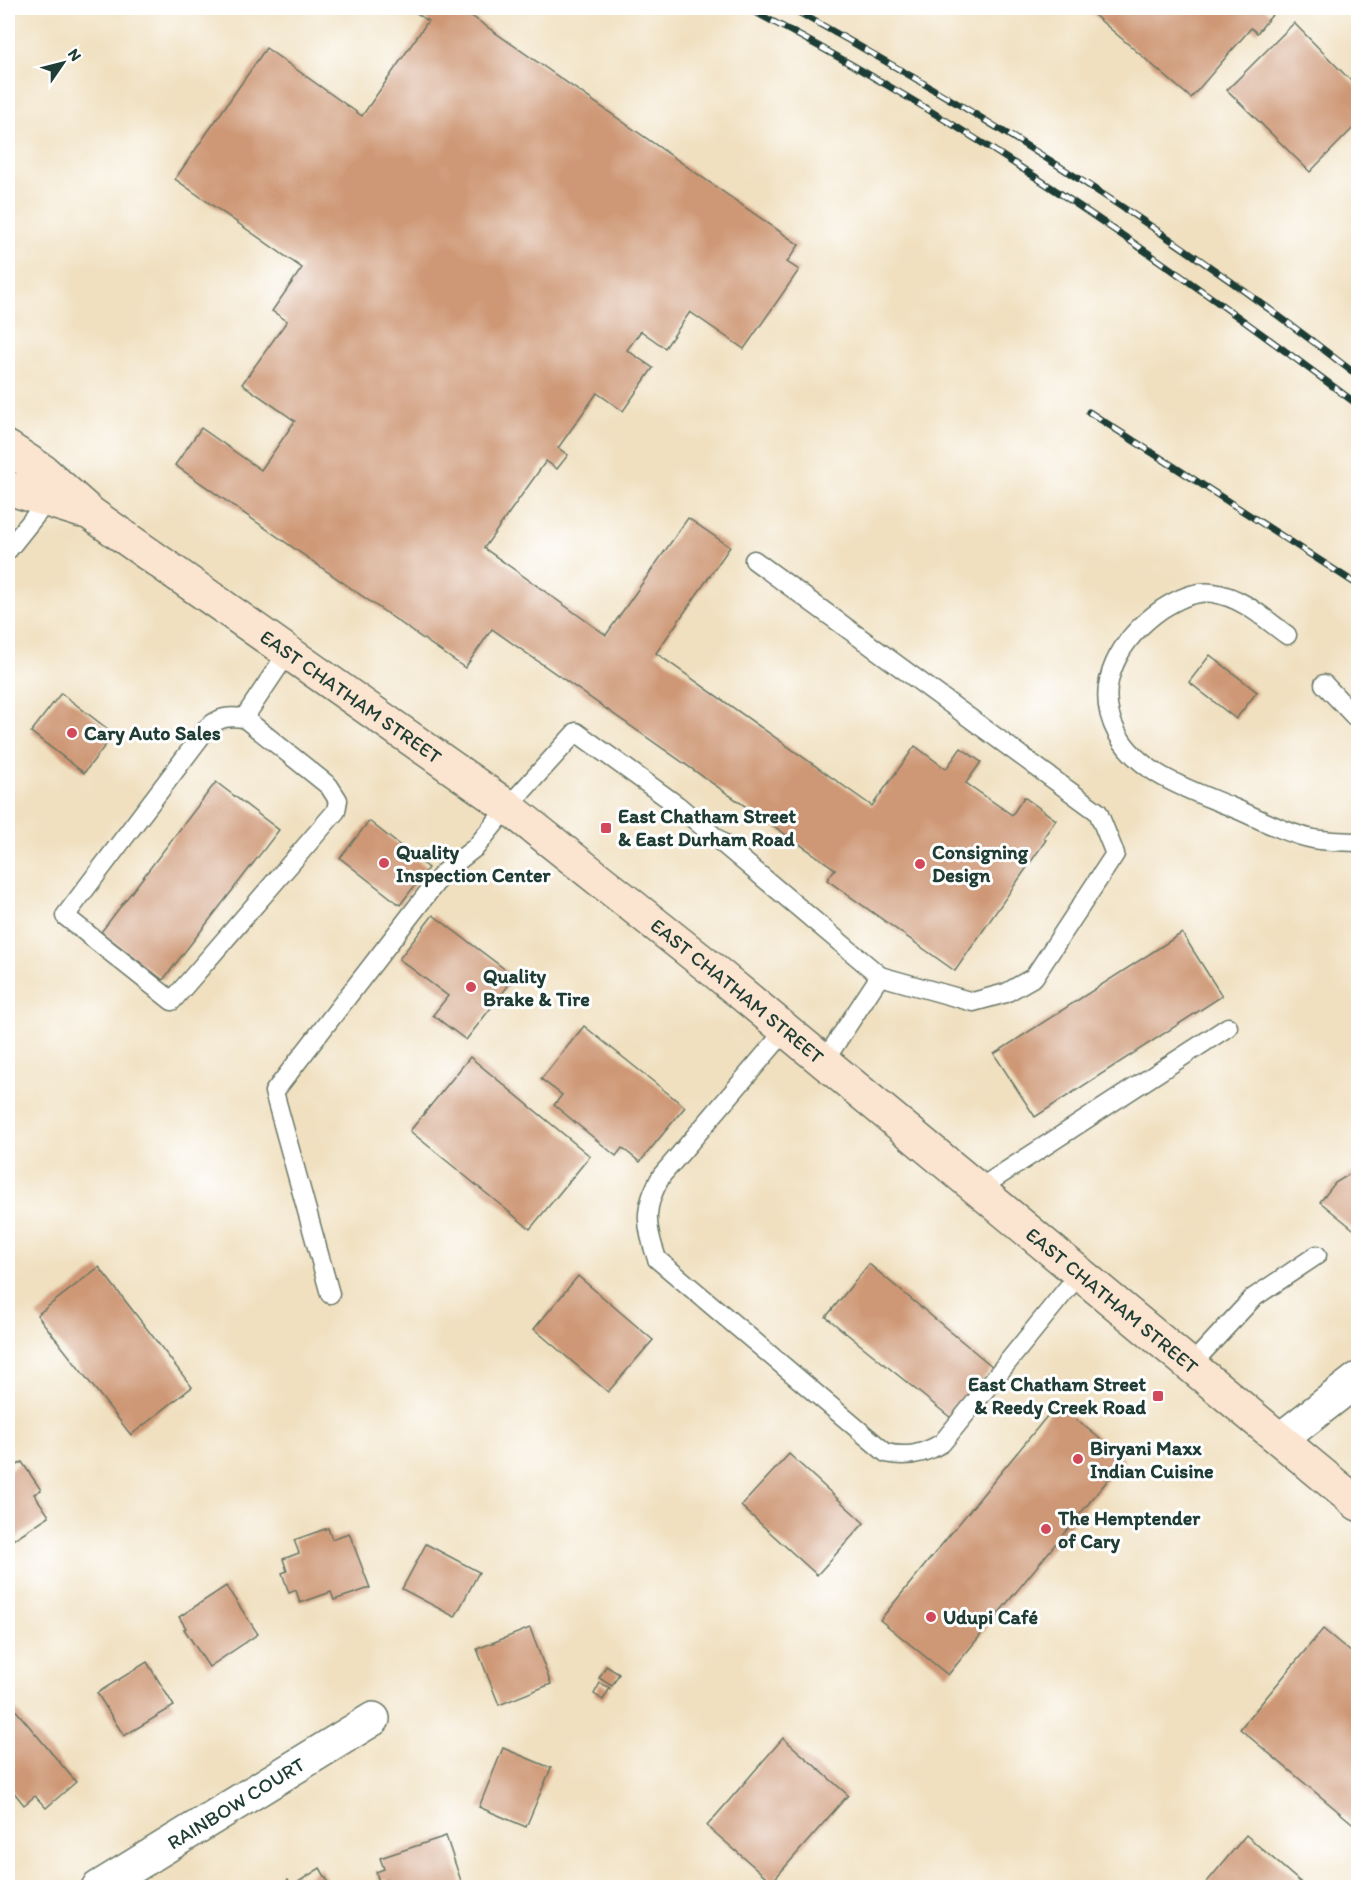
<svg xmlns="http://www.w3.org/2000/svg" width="1366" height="1895" font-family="Itim,sans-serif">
<rect width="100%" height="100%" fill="#fff"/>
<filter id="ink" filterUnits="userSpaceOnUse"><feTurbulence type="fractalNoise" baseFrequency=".0167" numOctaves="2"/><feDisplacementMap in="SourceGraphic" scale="12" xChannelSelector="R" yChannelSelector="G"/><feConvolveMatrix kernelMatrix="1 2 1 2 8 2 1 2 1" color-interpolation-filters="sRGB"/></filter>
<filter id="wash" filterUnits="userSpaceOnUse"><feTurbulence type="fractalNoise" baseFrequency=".008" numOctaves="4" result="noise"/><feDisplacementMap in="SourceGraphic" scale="24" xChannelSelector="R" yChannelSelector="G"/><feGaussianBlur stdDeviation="1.35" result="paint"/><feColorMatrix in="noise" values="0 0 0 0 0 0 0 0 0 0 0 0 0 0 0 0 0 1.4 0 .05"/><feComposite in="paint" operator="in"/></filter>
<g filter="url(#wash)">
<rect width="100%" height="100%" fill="#f0e0c0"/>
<g id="blocks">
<g fill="#ce9774">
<polygon points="409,8 460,8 799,245 787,262 799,270 744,349 690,312 665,348 641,331 627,350 653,368 623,411 597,393 558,448 568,455 557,469 546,461 484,548 606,635 688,518 730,547 656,653 872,806 915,746 946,769 961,748 981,762 966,783 1012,815 1024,797 1056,820 1043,838 1046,840 955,971 827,880 835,869 492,629 465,668 175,465 201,428 261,470 295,421 242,384 287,321 272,311 302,268 175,179 266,48 362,116 428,21"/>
<polygon points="1086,8 1264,8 1272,15 1257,33 1251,28 1191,98"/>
<polygon points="1294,23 1358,88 1358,123 1310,172 1227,90"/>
<polygon points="1210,655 1257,692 1236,719 1189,682"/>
<polygon points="61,693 114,734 84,773 31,732"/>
<polygon points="216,782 279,830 163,980 101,932"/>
<polygon points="369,821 428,868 400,905 340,858"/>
<polygon points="433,915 515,977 466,1040 433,1015 448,996 399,959"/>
<polygon points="1182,933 1222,996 1035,1117 994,1054"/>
<polygon points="584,1026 685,1107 640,1162 622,1148 616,1156 554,1105 562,1095 541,1079"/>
<polygon points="470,1057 590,1156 530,1229 410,1131"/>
<polygon points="1358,1169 1358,1233 1320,1202 1335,1183"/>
<polygon points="869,1264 993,1367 951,1418 826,1317"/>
<polygon points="99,1267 192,1387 131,1435 37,1315"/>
<polygon points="578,1276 653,1340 608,1392 534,1329"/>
<polygon points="1057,1404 1125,1459 948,1675 880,1620"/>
<polygon points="789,1454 864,1523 817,1575 741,1506"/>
<polygon points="22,1462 41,1490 34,1494 49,1516 8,1543 8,1471"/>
<polygon points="328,1528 332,1539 349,1533 370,1588 334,1600 331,1592 300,1603 296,1590 289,1593 282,1573 287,1571 283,1559 299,1553 294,1540"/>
<polygon points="426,1544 479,1572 455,1617 402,1589"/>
<polygon points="226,1586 258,1634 209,1667 184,1629 186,1628 179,1617"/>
<polygon points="530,1628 551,1684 499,1705 477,1649"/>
<polygon points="1323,1629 1358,1658 1358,1828 1240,1729"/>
<polygon points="147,1662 174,1706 124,1736 97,1693"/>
<polygon points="606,1666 619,1674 612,1686 599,1678"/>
<polygon points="600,1683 610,1688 603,1700 594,1694"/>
<polygon points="8,1701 76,1782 46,1808 35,1796 24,1805 8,1785"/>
<polygon points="783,1738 848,1795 772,1882 707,1826"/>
<polygon points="503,1748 551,1768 526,1827 479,1807"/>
<polygon points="1246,1835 1307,1888 1202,1888"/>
<polygon points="446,1836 462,1884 451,1888 390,1888 387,1880 379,1882 376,1872 384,1869 380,1858"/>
<polygon points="320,1868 332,1888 276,1888 288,1880 292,1886"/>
</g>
</g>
</g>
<g filter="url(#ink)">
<use href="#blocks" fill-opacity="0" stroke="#687665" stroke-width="1.5"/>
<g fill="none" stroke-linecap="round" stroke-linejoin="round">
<defs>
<g id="lane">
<polyline points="8,550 48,500"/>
<polyline points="754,560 1098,812 1115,854 1034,977 1006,993 973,1002 880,976 823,1063"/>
<path d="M1287,635c-22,-16 -45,-38 -74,-42 -17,-3 -37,7 -51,16 -40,28 -71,75 -45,124 22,41 71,56 112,73 25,10 53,26 80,32 16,4 33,3 49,4"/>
<polyline points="1324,684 1358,720"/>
<path d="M244,718c-16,-2 -24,-1 -36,9l-143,189 107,85 164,-190 2,-11 -9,-14 -85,-68 44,-66"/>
<path d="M785,1031l-123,144c-19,32 -17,50 -5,84l229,194c21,5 38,1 56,-10l137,-169"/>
<polyline points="977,1190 1228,1027"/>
<polyline points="330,1294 274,1092 444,872 476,847 508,807 576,732 677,805 880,976"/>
<polyline points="1190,1366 1253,1298 1317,1255"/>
</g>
<g id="street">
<polyline points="1281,1439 1358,1379"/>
<path id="s1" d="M98,1888l275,-169"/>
</g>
<g id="secondary">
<path id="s2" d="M8,448l35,23 47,42 418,294 210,167 640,530"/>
<polyline points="8,488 82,511"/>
</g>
</defs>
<use href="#lane" stroke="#687665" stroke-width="21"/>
<use href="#street" stroke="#687665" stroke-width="36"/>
<use href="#secondary" stroke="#687665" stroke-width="36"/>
<use href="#lane" stroke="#fff" stroke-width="18"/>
<use href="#street" stroke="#fff" stroke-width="33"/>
<use href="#secondary" stroke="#fce5d0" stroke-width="33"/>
<defs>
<g id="rail">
<path d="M747,8c216,111 417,252 611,397"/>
<path d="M791,8c198,109 389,229 567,368"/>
<polyline points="1089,412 1358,585"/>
</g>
</defs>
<use href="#rail" stroke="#1f3d34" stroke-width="7"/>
<use href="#rail" stroke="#fff" stroke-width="4.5" stroke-dasharray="14" stroke-linecap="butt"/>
</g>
</g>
<g fill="#d1495b" stroke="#fff" stroke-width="2">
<circle cx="72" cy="733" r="6"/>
<rect x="600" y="822" width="12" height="12" rx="3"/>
<circle cx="384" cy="863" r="6"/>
<circle cx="920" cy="864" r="6"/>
<circle cx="471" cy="987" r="6"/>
<rect x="1152" y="1390" width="12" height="12" rx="3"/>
<circle cx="1078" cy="1459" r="6"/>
<circle cx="1046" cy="1529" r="6"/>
<circle cx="931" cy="1617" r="6"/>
</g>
<g text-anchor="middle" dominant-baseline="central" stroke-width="6" stroke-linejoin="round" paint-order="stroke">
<g font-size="20" fill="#1f3d34" stroke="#fff">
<text stroke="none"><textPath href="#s2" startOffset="424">EAST CHATHAM STREET</textPath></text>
<text stroke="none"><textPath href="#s2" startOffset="910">EAST CHATHAM STREET</textPath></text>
<text stroke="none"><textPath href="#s2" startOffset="1396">EAST CHATHAM STREET</textPath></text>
<text stroke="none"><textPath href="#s1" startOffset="162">RAINBOW COURT</textPath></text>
</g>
<g font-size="20" font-weight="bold" fill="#1f3d34" stroke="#fff" text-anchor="start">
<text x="84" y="733">Cary Auto Sales</text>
<text x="618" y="816">East Chatham Street<tspan x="618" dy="23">&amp; East Durham Road</tspan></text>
<text x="396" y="852">Quality<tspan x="396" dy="23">Inspection Center</tspan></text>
<text x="932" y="852">Consigning<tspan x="932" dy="23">Design</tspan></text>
<text x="483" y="976">Quality<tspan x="483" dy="23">Brake &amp; Tire</tspan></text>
<text x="1146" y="1384" text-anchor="end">East Chatham Street<tspan x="1146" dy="23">&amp; Reedy Creek Road</tspan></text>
<text x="1090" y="1448">Biryani Maxx<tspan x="1090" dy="23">Indian Cuisine</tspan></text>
<text x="1058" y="1518">The Hemptender<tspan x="1058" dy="23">of Cary</tspan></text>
<text x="943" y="1617">Udupi Café</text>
</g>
</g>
<rect width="1366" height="1895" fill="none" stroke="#fff" stroke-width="30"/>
<g transform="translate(63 63) rotate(55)" stroke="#ffffff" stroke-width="4.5" paint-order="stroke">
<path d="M0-4.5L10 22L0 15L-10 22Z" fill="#1f3d34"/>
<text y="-9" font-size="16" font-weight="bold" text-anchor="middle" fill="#1f3d34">N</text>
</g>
</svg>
